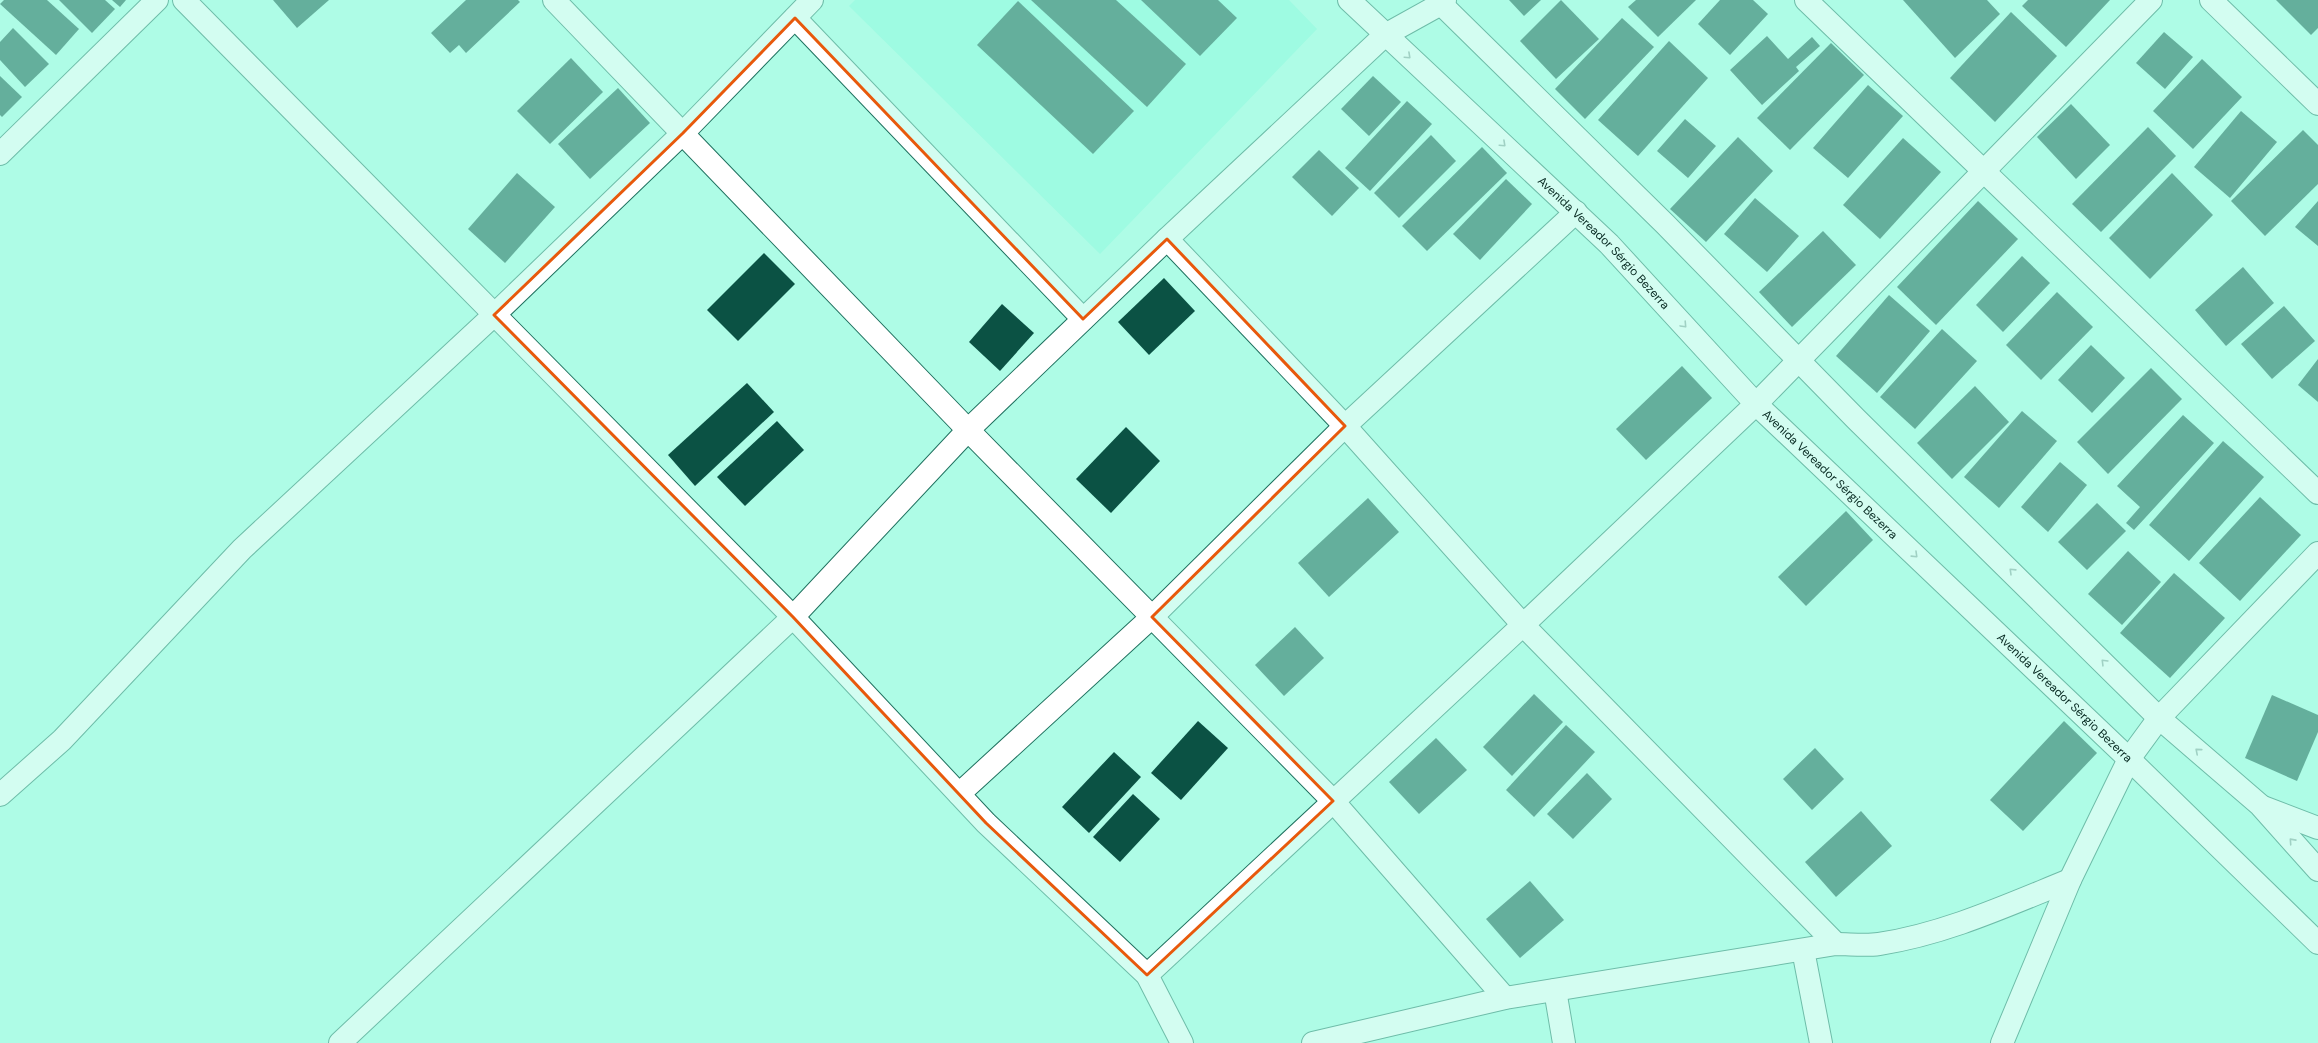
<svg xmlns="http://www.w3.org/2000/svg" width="2318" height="1043" font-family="'DM Sans',sans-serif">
<rect width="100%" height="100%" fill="#aefce6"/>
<polygon fill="#89fadd" points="855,0 1289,0 1317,29 1100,254 849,6"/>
<g fill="#0b5244">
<polygon points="4,0 47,0 79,29 56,55 0,4"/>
<polygon points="59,0 105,0 115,9 92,33"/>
<polygon points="112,0 126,0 120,7"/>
<polygon points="273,0 329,0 297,28"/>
<polygon points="466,0 518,0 520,2 466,53 459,45 450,53 431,33"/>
<polygon points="1031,0 1116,0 1186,64 1147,107"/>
<polygon points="1141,0 1218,0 1237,18 1200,56"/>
<polygon points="1509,0 1541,0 1524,16"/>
<polygon points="1561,0 1599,39 1556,79 1520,41"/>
<polygon points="1636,0 1696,0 1658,37 1628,7"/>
<polygon points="1720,0 1753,0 1768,14 1730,55 1698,24"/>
<polygon points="1903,0 1987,0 2000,14 1955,58"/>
<polygon points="2028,0 2110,0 2066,47 2022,6"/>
<polygon points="2276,0 2318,0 2318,28 2311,35"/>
<polygon points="1018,1 1134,111 1093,154 977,45"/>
<polygon points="2011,12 2057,56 1995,122 1950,78"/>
<polygon points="1622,18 1654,47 1585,119 1555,89"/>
<polygon points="13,28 49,64 25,87 0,60 0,42"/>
<polygon points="2164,32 2193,57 2165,89 2136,63"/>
<polygon points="1767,36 1788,59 1812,37 1820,46 1796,67 1799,71 1762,105 1730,70"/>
<polygon points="1669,41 1708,78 1638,156 1598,120"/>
<polygon points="1831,43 1864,75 1790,150 1757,118"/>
<polygon points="571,58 603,92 550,144 517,111"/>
<polygon points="2202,59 2242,97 2193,149 2153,111"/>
<polygon points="0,76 22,97 2,117 0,115"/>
<polygon points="1373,76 1401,102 1369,136 1341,109"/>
<polygon points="1868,85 1903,116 1848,178 1813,148"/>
<polygon points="618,88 650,123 590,179 558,144"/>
<polygon points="1407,101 1432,124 1370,191 1345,168"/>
<polygon points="2071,104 2110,145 2076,179 2037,137"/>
<polygon points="2241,111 2277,142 2230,198 2194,167"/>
<polygon points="1685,119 1716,146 1688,178 1657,151"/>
<polygon points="2148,127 2176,156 2101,232 2072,204"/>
<polygon points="2303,130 2318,145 2318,184 2265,236 2231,201"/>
<polygon points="1431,135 1456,161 1399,218 1374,193"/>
<polygon points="1738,137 1773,171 1706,242 1670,209"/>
<polygon points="1903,138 1941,172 1880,239 1843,205"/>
<polygon points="1482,147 1507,173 1427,251 1402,226"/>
<polygon points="1319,150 1359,188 1332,216 1292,177"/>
<polygon points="517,173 555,207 505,263 468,229"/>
<polygon points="2172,173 2213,215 2150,279 2109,238"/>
<polygon points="1506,179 1532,204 1480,260 1453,234"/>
<polygon points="1755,198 1799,236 1767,272 1724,234"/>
<polygon points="1978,201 2018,239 1936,325 1897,287"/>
<polygon points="2318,201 2318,246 2295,227"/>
<polygon points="1823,231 1856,265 1792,327 1759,292"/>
<polygon points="764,253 795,284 738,341 707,310"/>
<polygon points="2022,256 2050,283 2003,332 1976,305"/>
<polygon points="2243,267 2274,303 2226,346 2195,310"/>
<polygon points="1164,278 1195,311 1149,355 1118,322"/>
<polygon points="2057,292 2093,327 2041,380 2006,345"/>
<polygon points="1889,295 1930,331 1877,393 1836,356"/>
<polygon points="1002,304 1034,333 1000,371 969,342"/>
<polygon points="2284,306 2315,341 2272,379 2241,344"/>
<polygon points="1942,329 1977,361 1915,429 1880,397"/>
<polygon points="2091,345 2125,378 2092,413 2058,380"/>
<polygon points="2318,359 2318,402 2298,385"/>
<polygon points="1682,366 1712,398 1646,460 1616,429"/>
<polygon points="2151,368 2182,399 2108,474 2077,442"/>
<polygon points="747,383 774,412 695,486 668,455"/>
<polygon points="1975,386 2009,422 1952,479 1917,443"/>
<polygon points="2022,411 2057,441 1999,508 1964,477"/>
<polygon points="2183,415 2214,443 2134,530 2126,523 2140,507 2117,486"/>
<polygon points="777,421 804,450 745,506 717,477"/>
<polygon points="1126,427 1160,461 1111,513 1076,479"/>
<polygon points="2223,441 2264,477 2189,561 2149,525"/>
<polygon points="2060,462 2087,485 2048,532 2021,507"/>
<polygon points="2260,497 2301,535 2240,601 2199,563"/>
<polygon points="1368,498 1399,532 1329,597 1298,563"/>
<polygon points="2097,503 2126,531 2087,570 2058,542"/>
<polygon points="1846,511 1873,540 1806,606 1778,577"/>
<polygon points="2128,551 2161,582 2122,625 2088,594"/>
<polygon points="2174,573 2225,618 2170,678 2120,633"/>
<polygon points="1295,627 1324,658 1284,696 1255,665"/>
<polygon points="1534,694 1563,722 1512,776 1483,747"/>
<polygon points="2272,695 2318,715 2318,732 2297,781 2245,758"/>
<polygon points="1198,721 1228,748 1181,800 1151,773"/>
<polygon points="2064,721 2097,753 2023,831 1990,800"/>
<polygon points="1566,725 1595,752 1534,817 1506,790"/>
<polygon points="1436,738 1467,770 1419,814 1389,782"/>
<polygon points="1815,748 1844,779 1812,810 1783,779"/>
<polygon points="1114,752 1141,777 1089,833 1062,807"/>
<polygon points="1587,773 1612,799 1573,839 1547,814"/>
<polygon points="1133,794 1160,819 1120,862 1093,837"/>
<polygon points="1861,811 1892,846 1836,897 1805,862"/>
<polygon points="1530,881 1564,920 1520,958 1486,919"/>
</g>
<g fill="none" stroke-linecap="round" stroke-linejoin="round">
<defs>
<g id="minor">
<polyline points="184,0 793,617 986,823 1147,975 1182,1043"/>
<polyline points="554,0 968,430 1333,801 1505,998"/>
<path id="s1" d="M1349,0l260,244 147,160 373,355 189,184"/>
<polyline points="1437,0 1665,224 1856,419 2159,718 2260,805 2318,870"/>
<polyline points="1806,0 2318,493"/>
<polyline points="2211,0 2318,104"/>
<polyline points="795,18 1083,319"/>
<polyline points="0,154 157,0"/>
<polyline points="1167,239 1345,426 1523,625 1836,944"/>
<polyline points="959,794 1152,617 1345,426 1576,212"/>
<polyline points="0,795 62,740 242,549 494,315 683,133 812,0"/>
<polyline points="2263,807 2318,828"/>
<polyline points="1803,950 1821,1043"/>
<polyline points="1147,975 1523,625 1756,404 2151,0"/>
<polyline points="1555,990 1564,1043"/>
<polyline points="340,1043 793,617 968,430 1167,239 1385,35 1441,4 1445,0"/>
<path d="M1313,1043l192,-45 331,-54c14,0 29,2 43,0 66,-10 129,-39 191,-64"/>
<polyline points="2002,1043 2070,880 2129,759 2159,718 2318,553"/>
</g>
</defs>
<use href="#minor" stroke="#1f715f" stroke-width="24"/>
<use href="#minor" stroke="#fff" stroke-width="22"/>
</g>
<defs><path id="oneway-chevron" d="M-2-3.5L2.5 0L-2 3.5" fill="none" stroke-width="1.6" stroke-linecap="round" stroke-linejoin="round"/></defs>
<g stroke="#8f9e9b">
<use href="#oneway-chevron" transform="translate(1408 56) rotate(43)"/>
<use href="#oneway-chevron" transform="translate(1503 144) rotate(43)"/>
<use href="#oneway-chevron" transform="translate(1684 325) rotate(47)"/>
<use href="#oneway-chevron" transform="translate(1915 555) rotate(44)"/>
<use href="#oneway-chevron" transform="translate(2012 571) rotate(-136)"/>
<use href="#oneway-chevron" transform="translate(2104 662) rotate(-135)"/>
<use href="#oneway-chevron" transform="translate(2198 751) rotate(-139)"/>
<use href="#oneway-chevron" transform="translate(2292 841) rotate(-132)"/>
</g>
<path d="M0 0H2318V1043H0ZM795,18l288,301 84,-80 178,187 -193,191 181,184 -186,174 -161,-152 -193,-206 -299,-302 189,-182z" fill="#aefce6" fill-opacity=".55" fill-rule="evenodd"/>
<path fill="none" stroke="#e8590c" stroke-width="3" stroke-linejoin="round" d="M795,18l288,301 84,-80 178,187 -193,191 181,184 -186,174 -161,-152 -193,-206 -299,-302 189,-182z"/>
<g text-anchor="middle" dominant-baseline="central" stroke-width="4" stroke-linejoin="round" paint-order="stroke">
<g font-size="12" fill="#062820" stroke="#e9fbf6">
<text stroke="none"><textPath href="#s1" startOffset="352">Avenida Vereador Sérgio Bezerra</textPath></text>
<text stroke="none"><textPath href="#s1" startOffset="676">Avenida Vereador Sérgio Bezerra</textPath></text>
<text stroke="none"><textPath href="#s1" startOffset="1000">Avenida Vereador Sérgio Bezerra</textPath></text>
</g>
</g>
</svg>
